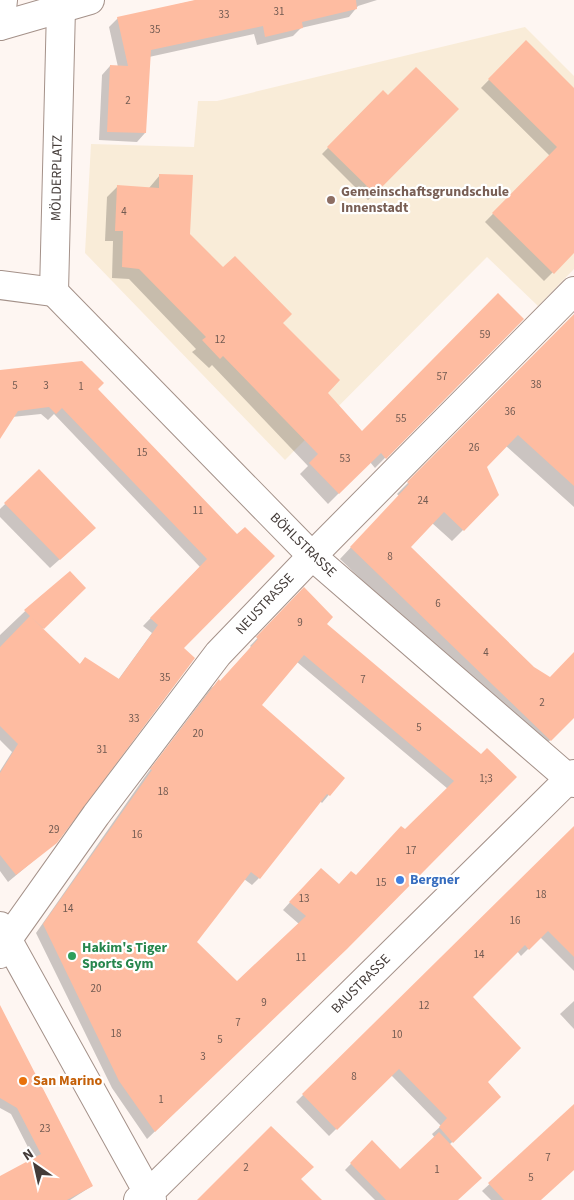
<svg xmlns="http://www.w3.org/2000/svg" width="574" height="1200" font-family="'Source Sans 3',sans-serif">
<rect width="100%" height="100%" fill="#fef6f2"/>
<polygon fill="#f9ecd8" points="525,27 574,76 574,269 538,306 487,257 285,460 85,253 91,144 194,147 198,101 217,101"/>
<g fill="#0003" fill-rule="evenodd">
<polygon points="197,0 377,0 358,6 349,17 301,28 293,36 257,45 254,34 149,57 145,133 137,142 99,140 102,75 110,66 118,67 109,27 118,18"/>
<polygon points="526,42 574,89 574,251 544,281 485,222 550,156 481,88"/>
<polygon points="383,92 388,97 457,109 368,200 322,154"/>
<polygon points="160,175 189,235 281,323 326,393 362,433 522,319 375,468 370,462 328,504 300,474 308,466 212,365 209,368 192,352 196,349 129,279 112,278 113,241 105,241 107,197 117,187 149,188"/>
<polygon points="574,315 574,507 506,446 486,467 497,494 463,530 452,541 432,523 409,547 534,668 550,679 574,653 574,717 539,751 340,559 399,496 397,494"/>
<polygon points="0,371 96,389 237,536 182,648 56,842 8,882 0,871 0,771 12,752 0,740 0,635 40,597 70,573 85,588 42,629 79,665 85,659 118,680 152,633 143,626 200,567 54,414 48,420 41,414 12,417 0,422"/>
<polygon points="39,471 85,537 50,568 0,517 0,509"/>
<path d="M304,589l21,35 156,131 -143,201 -191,183 -35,-51 -76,-155 108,-155 67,-90 9,-6 31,-35 -1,-1zM297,662l151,127 -92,87 -18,9 -25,-8 -30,33 16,14 -62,58 -42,-40 49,-63 8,6 7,-7 61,-77 2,2 21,-25 -83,-72z"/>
<polygon points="574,828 574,971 540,937 521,956 517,951 471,997 487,1082 500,1097 449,1145 456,1200 375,1200 345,1170 372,1142 400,1170 435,1138 432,1134 441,1126 391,1075 329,1136 296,1102"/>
<polygon points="574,1001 574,1029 560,1014"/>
<polygon points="0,1016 92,1186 70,1200 0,1200 0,1178 34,1159 11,1114 0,1108"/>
<polygon points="574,1106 574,1169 540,1200 491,1200 482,1191"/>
</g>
<g fill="#febca1" fill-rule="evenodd">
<polygon points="195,0 356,0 357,9 302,22 303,28 265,37 263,26 151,50 146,133 107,132 110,65 128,66 117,17"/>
<polygon points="526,40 574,88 574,253 554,274 492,213 557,147 488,79"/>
<polygon points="416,67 459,109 375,194 327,147 383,90 388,95"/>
<polygon points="159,174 193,175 190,234 223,267 235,256 292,314 283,323 340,380 328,393 362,431 498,293 524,319 386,459 381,453 339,494 309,463 318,454 223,356 220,359 202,340 206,337 139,269 122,267 123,231 115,231 117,185 159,188"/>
<polygon points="574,314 574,486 518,435 487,467 499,495 464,531 444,512 411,547 534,667 550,677 574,652 574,718 551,741 350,547 409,484 407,482"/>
<polygon points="82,361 104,383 98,389 237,534 245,527 275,556 184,648 195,658 57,843 16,875 0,855 0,773 18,744 0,726 0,647 30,616 24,610 70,571 86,588 44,629 31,617 80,664 85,657 119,679 158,625 150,618 207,559 62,408 56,414 49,407 18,411 0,439 0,370"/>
<polygon points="39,469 96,528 60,560 4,503"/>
<path d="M304,587l29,30 -6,7 154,130 6,-6 30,29 -170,172 -192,183 -36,-51 -76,-157 109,-154 -2,-1 69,-90 1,2 38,-42 -2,-2zM304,655l150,126 -49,48 -4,-3 -45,49 -5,-4 -12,13 -18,-16 -32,34 17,14 -69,65 -40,-39 54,-70 9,7 67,-85 3,2 15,-18 -83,-73z"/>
<polygon points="574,826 574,957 548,931 529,950 525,945 473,997 521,1048 488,1082 501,1097 453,1143 439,1127 447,1118 399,1069 337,1130 302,1094"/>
<polygon points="0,1005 93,1186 67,1200 0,1200 0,1176 41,1154 17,1108 0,1098"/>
<polygon points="574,1104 574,1170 541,1200 504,1200 488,1183"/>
<polygon points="271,1126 314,1167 301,1179 322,1200 197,1200"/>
<polygon points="439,1132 482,1178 458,1200 386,1200 350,1163 372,1140 400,1169"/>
</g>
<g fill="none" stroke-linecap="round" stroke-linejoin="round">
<defs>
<g id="minor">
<polyline points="0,285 54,292"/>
<polyline points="54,292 312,556 574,783"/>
<polyline points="54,292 61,8"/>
<polyline points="0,926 152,1200"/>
<polyline points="0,954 8,939 96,815 218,654 312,556 574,291"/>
<polyline points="138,1200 147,1195 574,774"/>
</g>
<g id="major">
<polyline points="0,26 90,0"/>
<polyline points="0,26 3,0"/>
</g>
</defs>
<use href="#minor" stroke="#a49189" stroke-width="30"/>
<use href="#major" stroke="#a49189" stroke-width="30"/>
<use href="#minor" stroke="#fff" stroke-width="28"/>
<use href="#major" stroke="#fff" stroke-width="28"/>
</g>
<circle fill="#8d6e63" stroke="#fff" stroke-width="2" cx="331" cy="200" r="5"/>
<circle fill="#3f7fe0" stroke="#fff" stroke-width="2" cx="400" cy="880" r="5"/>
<circle fill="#2e9e5b" stroke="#fff" stroke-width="2" cx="72" cy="956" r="5"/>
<circle fill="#e8710a" stroke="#fff" stroke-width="2" cx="23" cy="1081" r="5"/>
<g text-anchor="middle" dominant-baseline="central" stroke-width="4.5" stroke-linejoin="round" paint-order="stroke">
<g font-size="11" fill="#725b52">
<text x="279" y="11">31</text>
<text x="224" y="14">33</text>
<text x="155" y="29">35</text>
<text x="128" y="100">2</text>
<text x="124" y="211">4</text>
<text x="485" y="334">59</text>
<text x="220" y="339">12</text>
<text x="442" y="376">57</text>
<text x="536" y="384">38</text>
<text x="15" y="385">5</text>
<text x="46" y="385">3</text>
<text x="81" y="386">1</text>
<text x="510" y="411">36</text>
<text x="401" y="418">55</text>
<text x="474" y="447">26</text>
<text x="142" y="452">15</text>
<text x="345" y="458">53</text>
<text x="423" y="500">24</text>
<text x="198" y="510">11</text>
<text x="390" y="556">8</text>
<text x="438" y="603">6</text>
<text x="300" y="622">9</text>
<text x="486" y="652">4</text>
<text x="165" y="677">35</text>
<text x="363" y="679">7</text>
<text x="542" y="702">2</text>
<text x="134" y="718">33</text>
<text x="419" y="727">5</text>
<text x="198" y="733">20</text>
<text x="102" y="749">31</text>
<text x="486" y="778">1;3</text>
<text x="163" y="791">18</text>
<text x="54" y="829">29</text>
<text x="137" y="834">16</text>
<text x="411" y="850">17</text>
<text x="381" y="882">15</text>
<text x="541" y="894">18</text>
<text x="304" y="898">13</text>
<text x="68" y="908">14</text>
<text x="515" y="920">16</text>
<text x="479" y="954">14</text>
<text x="301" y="957">11</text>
<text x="96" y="988">20</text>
<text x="264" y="1002">9</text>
<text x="424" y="1005">12</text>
<text x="238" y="1022">7</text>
<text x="116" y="1033">18</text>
<text x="397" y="1034">10</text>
<text x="220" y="1039">5</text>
<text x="203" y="1056">3</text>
<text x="354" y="1076">8</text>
<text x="161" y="1099">1</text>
<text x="45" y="1128">23</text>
<text x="548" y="1157">7</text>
<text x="246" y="1167">2</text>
<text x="437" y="1169">1</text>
<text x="531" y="1177">5</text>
</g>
<g font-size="14" fill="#433b38" stroke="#fff">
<text transform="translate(57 178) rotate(-89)">MÖLDERPLATZ</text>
<text transform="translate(303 545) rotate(44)">BÖHLSTRASSE</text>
<text transform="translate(265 604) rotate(-47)">NEUSTRASSE</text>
<text transform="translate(361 984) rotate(-45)">BAUSTRASSE</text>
</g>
<g font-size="14" font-weight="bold" fill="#785e54" stroke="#fff" text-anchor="start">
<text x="341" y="192">Gemeinschaftsgrundschule<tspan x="341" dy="16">Innenstadt</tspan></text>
</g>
<g font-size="14" font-weight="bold" fill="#366cbe" stroke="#fff" text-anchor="start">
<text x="410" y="880">Bergner</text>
</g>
<g font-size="14" font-weight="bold" fill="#27864d" stroke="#fff" text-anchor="start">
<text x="82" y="948">Hakim's Tiger<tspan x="82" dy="16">Sports Gym</tspan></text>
</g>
<g font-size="14" font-weight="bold" fill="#c56008" stroke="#fff" text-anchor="start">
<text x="33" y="1081">San Marino</text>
</g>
</g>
<g transform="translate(35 1165) rotate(326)" stroke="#ffffff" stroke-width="4" paint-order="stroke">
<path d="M0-4L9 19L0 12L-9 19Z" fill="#433b38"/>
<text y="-8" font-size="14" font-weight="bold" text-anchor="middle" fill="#433b38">N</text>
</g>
</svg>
